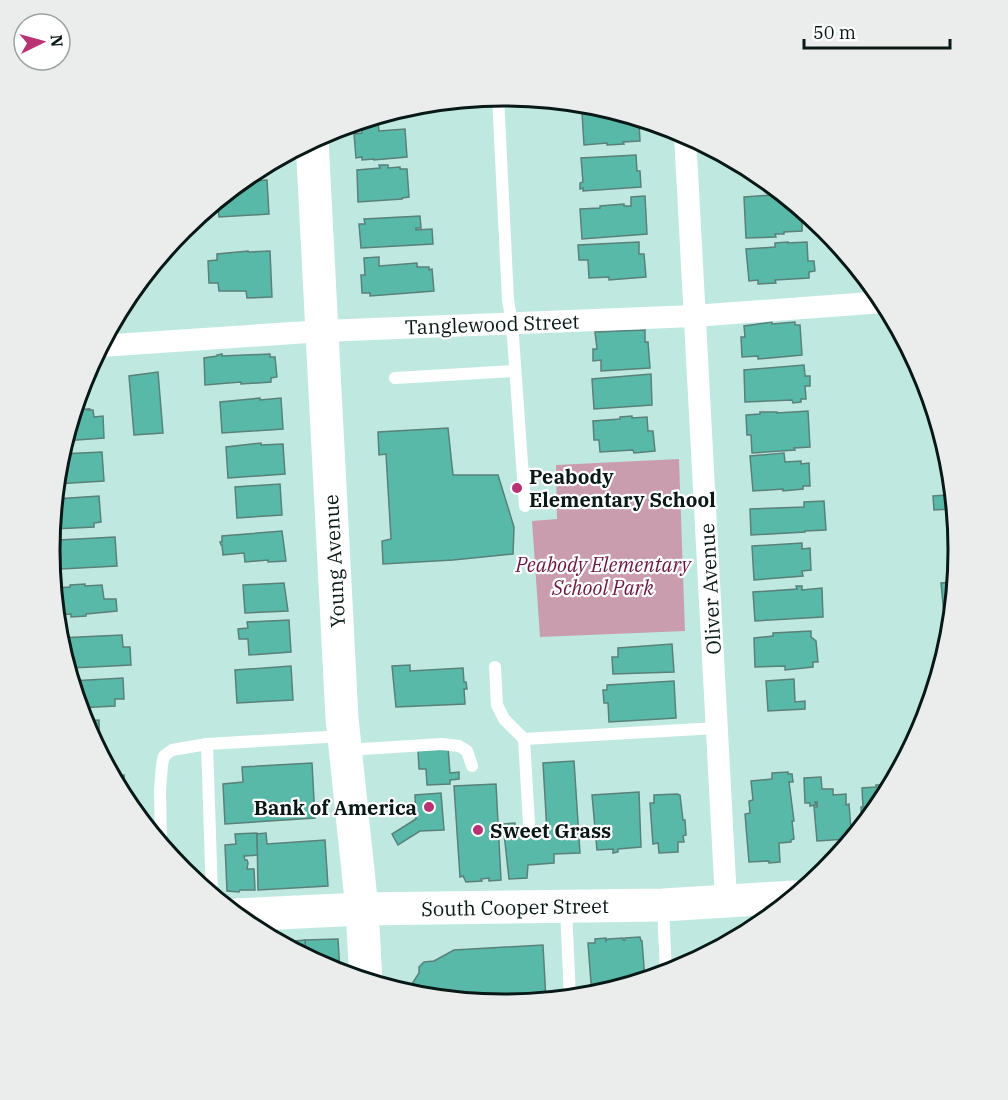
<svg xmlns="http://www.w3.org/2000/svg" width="1008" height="1100" font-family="'IBM Plex Serif',serif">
<rect width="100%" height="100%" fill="#bfe9e0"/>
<polygon fill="#ca9dae" points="679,459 685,631 540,637 532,521 557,519 556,465"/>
<g fill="#59b9a9" stroke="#598079" stroke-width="1.5">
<polygon points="400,109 401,115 385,116 386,118 367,120"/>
<polygon points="610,109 634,117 635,122 639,122 640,141 623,142 624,144 607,145 607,143 584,145 582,113 605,111 605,110"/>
<polygon points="378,122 379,131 405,129 407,157 374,160 374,159 362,160 362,157 356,158 354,134 362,133 361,123"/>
<polygon points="636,155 637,171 640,171 641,187 583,191 583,188 580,189 580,183 583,182 581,158"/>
<polygon points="379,165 388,165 388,168 400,167 400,169 407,169 409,197 402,198 402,199 358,202 357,170 380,168"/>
<polygon points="267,180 269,214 219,217 217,200 239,182"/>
<polygon points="784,194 795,204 796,214 802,214 802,231 784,232 784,234 775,234 776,237 746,238 744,197"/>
<polygon points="645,196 647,234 582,239 580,209 600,208 600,206 624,204 624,206 631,206 631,197"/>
<polygon points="420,216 421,228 416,228 416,230 432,229 433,244 361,248 359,224 365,224 364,219"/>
<polygon points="639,242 639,254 644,254 646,277 609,280 609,277 589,278 588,260 579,260 578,245"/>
<polygon points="788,242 788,243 807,242 808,261 814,261 815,271 809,272 809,278 775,280 776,283 758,284 758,280 749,281 746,249 775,247 775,243"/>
<polygon points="248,251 248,252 270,251 272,297 247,298 246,291 219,291 218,283 209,283 208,261 217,260 217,254"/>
<polygon points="379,257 379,266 417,263 417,267 429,267 429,270 432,269 434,291 370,296 370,293 362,293 361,275 365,275 364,258"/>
<polygon points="772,322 772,324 795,322 795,325 800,325 802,355 758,359 758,356 742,357 741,337 745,337 744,326"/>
<polygon points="645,330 645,342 648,342 650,368 601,371 601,360 593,361 593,349 597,349 595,332"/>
<polygon points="222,354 222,356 270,354 270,357 275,357 277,377 271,378 271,382 258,383 241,384 241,382 205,385 204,358 217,356 217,355"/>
<polygon points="804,365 805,376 810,376 810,386 805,386 806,399 801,399 801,402 793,403 792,400 745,402 744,370"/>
<polygon points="87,371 87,374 90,373 91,383 87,383 88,393 79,393"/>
<polygon points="158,372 163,433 134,435 129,376"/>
<polygon points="651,374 652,405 594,409 592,379"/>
<polygon points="260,398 260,400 281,398 283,429 222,433 220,402"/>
<polygon points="89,409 88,410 93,410 94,417 103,416 104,438 64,441 74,410"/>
<polygon points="808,411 810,447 794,448 795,450 752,453 751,435 747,435 746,415 760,414 760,412 777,412 777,413"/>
<polygon points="632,416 632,418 647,417 648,431 653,431 655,451 634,453 633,450 600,452 599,440 594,440 593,421 620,419 620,417"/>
<polygon points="448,428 453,475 498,475 514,527 513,554 453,560 383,564 382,541 391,539 386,454 379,455 378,432"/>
<polygon points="261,443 261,445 283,444 285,474 228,478 226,447"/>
<polygon points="102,452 104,481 56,484 58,461 60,454"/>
<polygon points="784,453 785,462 801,461 801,464 809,463 810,486 803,486 803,489 783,491 783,489 753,491 750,456"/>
<polygon points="280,484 282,515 237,518 235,487"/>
<polygon points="947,494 953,494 956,524 953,524 952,509 934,510 933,496 947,495"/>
<polygon points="99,496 101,522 94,523 94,527 54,529 53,514 55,499"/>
<polygon points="824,501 826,530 805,531 805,532 751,535 750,509 804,507 804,502"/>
<polygon points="282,531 286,561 268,562 268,560 245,562 244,553 223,555 222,545 221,545 220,542 222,542 222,536"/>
<polygon points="115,537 117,566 61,569 59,540"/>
<polygon points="802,543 802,549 810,548 811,570 802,571 803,576 754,580 752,546"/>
<polygon points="951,544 958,544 957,563 957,559 952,560"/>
<polygon points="955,582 952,615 944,615 941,583"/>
<polygon points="284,583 288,611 245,613 243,585"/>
<polygon points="85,584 85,586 102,585 104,599 116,599 117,611 86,614 86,616 71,617 71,614 56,615 53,588 70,587 70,585"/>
<polygon points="796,586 802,586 802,590 822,588 823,617 755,621 753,592 797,589"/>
<polygon points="289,620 291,652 249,655 248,639 239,639 238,629 248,628 247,622"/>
<polygon points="811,631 811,637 816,641 818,662 813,662 813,667 785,670 785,666 755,667 754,638 773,636 773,633"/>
<polygon points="122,635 123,647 130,647 131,665 72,668 72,664 66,665 58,638"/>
<polygon points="672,644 674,672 613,674 612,657 618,657 618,648"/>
<polygon points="410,665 410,671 463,668 464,682 466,682 467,689 464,689 465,704 396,707 392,666"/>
<polygon points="291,666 293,700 237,703 235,670"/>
<polygon points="123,678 124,699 115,699 115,706 79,708 71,681"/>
<polygon points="794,679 795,702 805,701 805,709 768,711 766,681"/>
<polygon points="674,681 676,718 609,722 608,703 604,703 603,690 607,690 607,685"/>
<polygon points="99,720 100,754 83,721"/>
<polygon points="448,748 450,773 459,772 459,779 450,780 450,784 427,785 426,769 419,769 418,750"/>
<polygon points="574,761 580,853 554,854 554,863 528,865 527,878 509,879 503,824 515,823 515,832 524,832 524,835 547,832 543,763"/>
<polygon points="312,763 315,818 225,824 223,784 243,782 242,767"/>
<polygon points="788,772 788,774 792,774 793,782 789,782 794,821 792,821 794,839 791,840 791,842 779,843 780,862 769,863 769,861 749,862 745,814 750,813 749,801 753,800 751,781 772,779 772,773"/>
<polygon points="124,775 126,802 112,776"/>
<polygon points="821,777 822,789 833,789 833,795 846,794 846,805 849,804 851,830 848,830 848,839 817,841 814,807 817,807 817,802 815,802 816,805 810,806 810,803 805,803 804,778"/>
<polygon points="496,784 501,880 489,881 489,878 481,879 482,881 466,882 463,876 460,877 454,786"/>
<polygon points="876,785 881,785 881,787 890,787 882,803 866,822 862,823 861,807 863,807 862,788 876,787"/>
<polygon points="639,792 641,847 618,849 618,852 613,853 613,849 597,850 592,795"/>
<polygon points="441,793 444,830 420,831 398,845 392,834 416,819 415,795"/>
<polygon points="677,794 680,795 683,820 685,820 686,835 683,836 684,842 678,842 678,852 659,853 658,843 653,844 650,803 654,803 654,795"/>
<polygon points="257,833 258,855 244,856 245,860 247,860 248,863 247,869 254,869 255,890 240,890 239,892 227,891 225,845 236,844 235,834"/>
<polygon points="266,833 267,844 325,840 328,886 258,890 257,834"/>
<polygon points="640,937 641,941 642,941 645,980 592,996 588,943 595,943 595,939 606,938 606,941 608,939 623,938 623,940 625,940 625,938"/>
<polygon points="338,939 340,973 330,970 306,957 305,940"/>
<polygon points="305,940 306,957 277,942 280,942"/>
<polygon points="543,945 546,1000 504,1004 415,996 406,993 419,973 419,967 424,962 434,961 454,950"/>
<polygon points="707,955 684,967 683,956"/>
</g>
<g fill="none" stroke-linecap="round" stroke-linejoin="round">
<g stroke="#fff" stroke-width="12">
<polyline points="498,96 508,300 512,323 525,506"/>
<polyline points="395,378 515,371"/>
<polyline points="495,667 497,705 504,719 524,739"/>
<polyline points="207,744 212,896"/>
<polyline points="346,750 442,744 459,746 467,751 472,766"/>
<polyline points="529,823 524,739 717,728"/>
<polyline points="161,845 160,790 162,765 164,756 172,750 207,744 343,736"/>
<polyline points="663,906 666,974"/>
<polyline points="566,908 570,998"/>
</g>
<g stroke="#fff" stroke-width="22">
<polyline points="685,134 726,900"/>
<polyline points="100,346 323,331 694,316 884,302"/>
</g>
<g stroke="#fff" stroke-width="33">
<polyline points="312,140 342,718 362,909 366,981"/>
<polyline points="236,915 362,909 663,905 794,897"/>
</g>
</g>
<g fill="#b83274" stroke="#fff" stroke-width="2">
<circle cx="517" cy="488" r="6"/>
<circle cx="429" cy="807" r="6"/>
<circle cx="478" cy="830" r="6"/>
</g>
<g text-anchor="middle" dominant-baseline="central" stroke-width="4.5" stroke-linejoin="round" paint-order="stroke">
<g font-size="20" fill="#081816" stroke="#fff">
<text transform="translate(492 324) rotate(-2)">Tanglewood Street</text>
<text transform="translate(334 561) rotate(-93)">Young Avenue</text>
<text transform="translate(710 589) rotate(-93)">Oliver Avenue</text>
<text transform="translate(515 907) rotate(-1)">South Cooper Street</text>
</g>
<g font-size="20" font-weight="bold" fill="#081816" stroke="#fff" text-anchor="start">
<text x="529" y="476">Peabody<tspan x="529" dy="23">Elementary School</tspan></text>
<text x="417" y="807" text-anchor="end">Bank of America</text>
<text x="490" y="830">Sweet Grass</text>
</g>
<g font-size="20" font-style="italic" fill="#6c1842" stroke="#fff">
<text x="603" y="564">Peabody Elementary<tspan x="603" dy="23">School Park</tspan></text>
</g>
</g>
<path d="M0 0H1008V1100H0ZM60 550a444 444 0 1 1 888 0a444 444 0 1 1-888 0Z" fill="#ebedec" fill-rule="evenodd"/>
<path fill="none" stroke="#081816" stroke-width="3" d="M60 550a444 444 0 1 1 888 0a444 444 0 1 1-888 0Z"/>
<g transform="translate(42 42) rotate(85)"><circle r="28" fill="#ffffff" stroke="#9ca3a2" stroke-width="1.5"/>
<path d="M0-4.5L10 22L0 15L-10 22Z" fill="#b83274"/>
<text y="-9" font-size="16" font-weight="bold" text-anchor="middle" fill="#081816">N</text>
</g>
<path d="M804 39v9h146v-9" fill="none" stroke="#081816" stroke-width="3"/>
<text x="813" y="39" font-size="18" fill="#081816" stroke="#ffffff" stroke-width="4.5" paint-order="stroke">50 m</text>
</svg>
